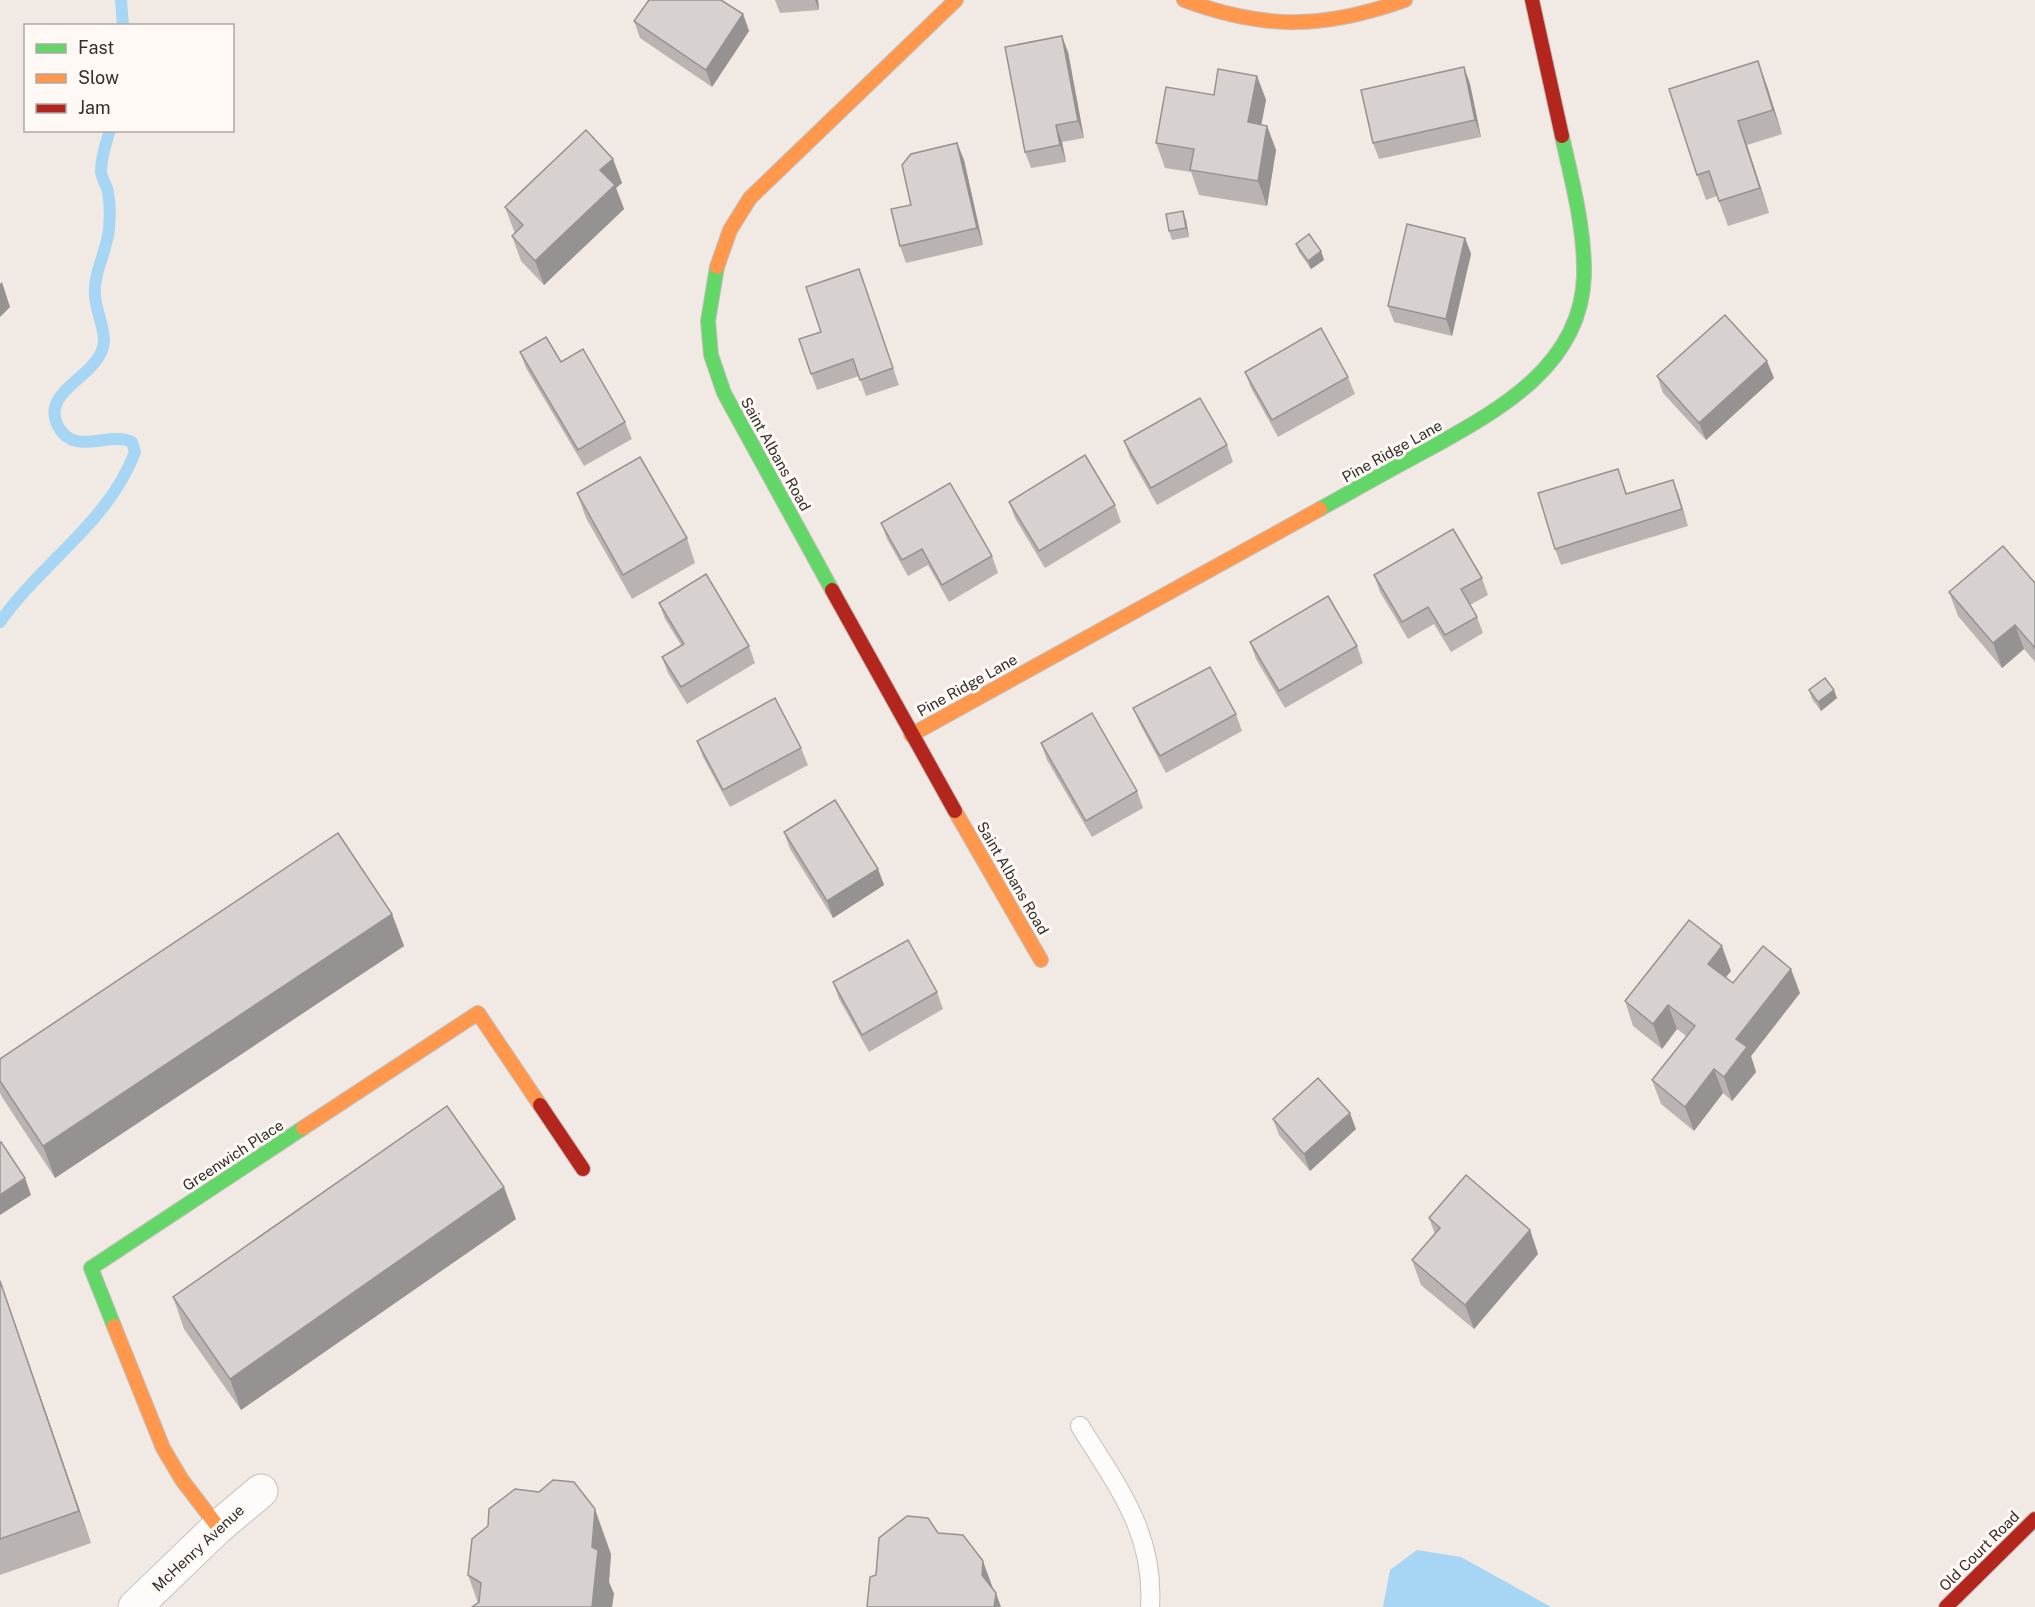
<svg xmlns="http://www.w3.org/2000/svg" width="2035" height="1607" font-family="'Public Sans',sans-serif">
<rect width="100%" height="100%" fill="#f1eae4"/>
<polygon fill="#a6d6f3" points="1417,1550 1461,1557 1551,1607 1383,1607 1390,1570"/>
<g fill="none" stroke-linecap="round" stroke-linejoin="round">
<g stroke="#a6d6f3" stroke-width="12">
<polyline points="121,0 123,26"/>
<path d="M0,622c42,-60 109,-100 135,-170l-3,-10c-24,-11 -58,15 -74,-16 -19,-37 44,-49 46,-85 0,-15 -8,-30 -9,-45 -2,-23 12,-45 14,-67 1,-11 1,-26 -1,-37 -1,-7 -7,-14 -7,-21 0,-14 5,-28 9,-41"/>
</g>
<defs>
<path id="lane" d="M1080,1426c37,60 75,107 70,181"/>
<polyline id="street" points="135,1607 218,1527 261,1491"/>
<g id="fast">
<polyline points="717,267 708,321 711,355 724,393 832,590"/>
<path d="M1320,509c36,-20 71,-40 107,-59 70,-39 154,-83 157,-174 1,-48 -12,-94 -22,-140"/>
<polyline points="114,1326 91,1268 303,1128"/>
</g>
<g id="slow">
<path d="M1184,0c81,30 140,29 221,0"/>
<polyline points="717,267 730,230 750,198 956,0"/>
<polyline points="911,735 1320,509"/>
<polyline points="955,811 1041,960"/>
<polyline points="303,1128 478,1013 540,1105"/>
<polyline points="114,1326 163,1448 182,1480 218,1527"/>
</g>
<g id="jam">
<polyline points="1532,0 1562,136"/>
<polyline points="832,590 955,811"/>
<polyline points="540,1105 583,1169"/>
<polyline points="1946,1607 2035,1519"/>
</g>
</defs>
<use href="#lane" stroke="#c4bfba" stroke-width="20"/>
<use href="#street" stroke="#c4bfba" stroke-width="35"/>
<use href="#fast" stroke="#c4bfba" stroke-width="16"/>
<use href="#slow" stroke="#c4bfba" stroke-width="16"/>
<use href="#jam" stroke="#c4bfba" stroke-width="16"/>
<use href="#lane" stroke="#fdfcfb" stroke-width="18"/>
<use href="#street" stroke="#fdfcfb" stroke-width="33"/>
<use href="#fast" stroke="#63d668" stroke-width="14"/>
<use href="#slow" stroke="#ff974d" stroke-width="14"/>
<use href="#jam" stroke="#b3261e" stroke-width="14"/>
</g>
<g fill="#b9b4b2">
<polygon points="775,0 818,0 819,10 780,13"/>
<polygon points="743,14 749,31 712,87 640,38 634,21"/>
<polygon points="1068,52 1084,138 1062,142 1066,162 1031,168 1025,152"/>
<polygon points="1464,67 1470,84 1481,137 1379,159 1373,143"/>
<polygon points="1257,76 1266,100 1261,125 1267,126 1276,150 1267,206 1199,195 1191,172 1165,168 1156,143 1214,95"/>
<polygon points="1767,86 1782,134 1747,145 1769,213 1728,226 1717,196 1706,200 1697,175 1669,89"/>
<polygon points="957,143 964,160 983,245 906,263 900,246"/>
<polygon points="613,159 622,183 616,188 624,209 544,285 521,261 512,236 516,233 514,231 505,207"/>
<polygon points="1186,220 1189,237 1172,240 1169,231"/>
<polygon points="1465,238 1471,254 1452,336 1394,322 1388,306"/>
<polygon points="1296,244 1321,251 1324,260 1311,269 1299,252"/>
<polygon points="859,269 899,385 866,396 859,376 817,390 799,339 821,332"/>
<polygon points="520,352 561,362 625,422 632,439 584,466 526,368"/>
<polygon points="1245,372 1348,377 1355,394 1278,437 1251,388"/>
<polygon points="1657,376 1774,378 1706,440 1663,393"/>
<polygon points="1124,441 1227,445 1233,462 1157,505 1130,457"/>
<polygon points="1618,469 1627,494 1673,480 1688,526 1561,565 1555,549"/>
<polygon points="577,493 687,538 695,563 632,599 586,518"/>
<polygon points="1009,502 1115,505 1121,522 1045,568 1015,518"/>
<polygon points="881,523 992,556 998,573 949,602 928,565 908,576 887,539"/>
<polygon points="1374,575 1482,578 1488,595 1470,605 1477,617 1483,633 1451,652 1434,624 1408,639 1380,592"/>
<polygon points="2035,583 2035,662 2024,649 2002,668 1958,616 1949,592"/>
<polygon points="659,603 749,646 755,663 687,704 668,673 662,657 681,645 665,619"/>
<polygon points="1250,642 1357,646 1363,663 1285,708 1256,659"/>
<polygon points="1809,690 1837,698 1821,711 1812,699"/>
<polygon points="1133,708 1236,714 1242,731 1166,773 1140,724"/>
<polygon points="697,741 801,748 808,765 730,807 703,757"/>
<polygon points="1041,743 1137,791 1143,808 1092,837 1047,760"/>
<polygon points="784,832 878,869 884,885 833,918 790,849"/>
<polygon points="392,914 404,946 55,1178 2,1097 0,1093 0,1059"/>
<polygon points="1731,971 1726,977 1733,983 1800,993 1751,1056 1756,1072 1732,1101 1723,1093 1694,1131 1661,1104 1652,1080 1686,1036 1677,1029 1662,1049 1633,1026 1625,1001"/>
<polygon points="833,982 937,992 943,1009 869,1052 839,999"/>
<polygon points="1273,1119 1356,1129 1310,1171 1279,1135"/>
<polygon points="1429,1218 1530,1230 1538,1254 1474,1329 1421,1285 1412,1260 1435,1234"/>
<polygon points="516,1219 241,1410 184,1329 173,1297"/>
<polygon points="0,1280 91,1543 0,1575"/>
<polygon points="611,1554 609,1582 614,1594 478,1603 468,1575"/>
</g>
<g fill="#969291">
<polygon points="815,0 818,0 819,10"/>
<polygon points="743,14 749,31 712,87 706,70"/>
<polygon points="1062,36 1068,52 1084,138 1078,121"/>
<polygon points="1758,61 1767,86 1782,134 1773,110"/>
<polygon points="1464,67 1470,84 1481,137 1475,120"/>
<polygon points="1257,76 1266,100 1257,147 1248,122"/>
<polygon points="1738,121 1747,145 1769,213 1760,188"/>
<polygon points="1056,125 1062,142 1066,162 1060,145"/>
<polygon points="1267,126 1276,150 1267,206 1258,181"/>
<polygon points="957,143 964,160 983,245 977,228"/>
<polygon points="613,159 622,183 616,188 624,209 544,285 535,261 600,170"/>
<polygon points="1183,211 1186,220 1189,237 1186,228"/>
<polygon points="1465,238 1471,254 1452,336 1446,319"/>
<polygon points="1321,251 1324,260 1311,269 1308,261"/>
<polygon points="2,282 10,307 0,317 0,284"/>
<polygon points="1767,361 1774,378 1706,440 1699,423"/>
<polygon points="1673,480 1679,496 1688,526 1682,509"/>
<polygon points="2015,625 2024,649 2002,668 1993,643"/>
<polygon points="1834,690 1837,698 1821,711 1818,702"/>
<polygon points="878,869 884,885 833,918 827,901"/>
<polygon points="392,914 404,946 55,1178 43,1146"/>
<polygon points="1722,946 1731,971 1717,988 1708,964"/>
<polygon points="1791,969 1800,993 1751,1056 1756,1072 1732,1101 1724,1077 1736,1039"/>
<polygon points="1668,1005 1677,1029 1662,1049 1653,1024"/>
<polygon points="1714,1069 1723,1093 1694,1131 1685,1107"/>
<polygon points="1350,1113 1356,1129 1310,1171 1304,1154"/>
<polygon points="25,1178 31,1195 0,1215 0,1195"/>
<polygon points="504,1187 516,1219 241,1410 230,1379"/>
<polygon points="1530,1230 1538,1254 1474,1329 1465,1305"/>
<polygon points="0,1280 91,1543 79,1511"/>
<polygon points="595,1509 611,1554 609,1582 614,1594 612,1607 592,1607 592,1547"/>
<polygon points="983,1561 995,1594 996,1593 1001,1607 993,1607 982,1575"/>
</g>
<g fill="#d7d1cf" stroke="#969291" stroke-width="1.5">
<polygon points="649,0 721,0 743,14 706,70 634,21"/>
<polygon points="1062,36 1078,121 1056,125 1060,145 1025,152 1005,47"/>
<polygon points="1758,61 1773,110 1738,121 1760,188 1719,201 1709,171 1697,175 1669,89"/>
<polygon points="1464,67 1475,120 1373,143 1361,90"/>
<polygon points="1218,69 1257,76 1248,122 1267,126 1258,181 1190,170 1194,149 1156,143 1166,87 1214,95"/>
<polygon points="586,130 613,159 600,170 615,185 535,261 512,236 523,225 505,207"/>
<polygon points="957,143 977,228 900,246 891,209 911,205 902,165 911,154"/>
<polygon points="1183,211 1186,228 1169,231 1166,214"/>
<polygon points="1407,224 1465,238 1446,319 1388,306"/>
<polygon points="1309,234 1321,251 1308,261 1296,244"/>
<polygon points="859,269 893,368 860,380 853,359 811,374 799,339 821,332 806,287"/>
<polygon points="1725,315 1767,361 1699,423 1657,376"/>
<polygon points="1321,328 1348,377 1272,420 1245,372"/>
<polygon points="546,337 561,362 583,349 625,422 578,450 520,352"/>
<polygon points="1200,398 1227,445 1151,488 1124,441"/>
<polygon points="1085,455 1115,505 1039,551 1009,502"/>
<polygon points="640,457 687,538 623,575 577,493"/>
<polygon points="1618,469 1626,494 1673,480 1682,509 1555,549 1538,493"/>
<polygon points="950,483 992,556 942,585 922,549 902,560 881,523"/>
<polygon points="1453,529 1482,578 1461,589 1477,617 1445,635 1428,607 1402,622 1374,575"/>
<polygon points="2003,546 2035,583 2035,648 2015,625 1993,643 1949,592"/>
<polygon points="706,574 749,646 681,687 662,657 684,644 659,603"/>
<polygon points="1328,596 1357,646 1279,691 1250,642"/>
<polygon points="1210,667 1236,714 1160,756 1133,708"/>
<polygon points="1825,678 1834,690 1818,702 1809,690"/>
<polygon points="775,698 801,748 723,790 697,741"/>
<polygon points="1092,713 1137,791 1086,821 1041,743"/>
<polygon points="835,800 878,869 827,901 784,832"/>
<polygon points="338,833 392,914 43,1146 0,1081 0,1059"/>
<polygon points="1689,920 1722,946 1708,964 1733,983 1763,946 1791,969 1736,1039 1747,1047 1724,1077 1714,1069 1685,1107 1652,1080 1695,1026 1668,1005 1653,1024 1625,1001"/>
<polygon points="908,940 937,992 862,1035 833,982"/>
<polygon points="1318,1078 1350,1113 1304,1154 1273,1119"/>
<polygon points="447,1106 504,1187 230,1379 173,1297"/>
<polygon points="0,1142 1,1142 25,1178 0,1195"/>
<polygon points="1466,1175 1530,1230 1465,1305 1412,1260 1440,1228 1429,1218"/>
<polygon points="0,1281 79,1511 0,1539"/>
<polygon points="553,1480 574,1482 595,1509 592,1547 598,1550 592,1607 472,1607 479,1602 481,1583 468,1575 472,1539 488,1526 489,1509 515,1489 539,1492"/>
<polygon points="907,1516 928,1518 938,1533 963,1535 983,1561 982,1575 996,1593 994,1607 867,1607 870,1577 876,1575 879,1538"/>
</g>
<g text-anchor="middle" dominant-baseline="central" stroke-width="6" stroke-linejoin="round" paint-order="stroke">
<g font-size="15" fill="#34302b" stroke="#fef9f4">
<text transform="translate(1392 451) rotate(-29)">Pine Ridge Lane</text>
<text transform="translate(776 454) rotate(61)">Saint Albans Road</text>
<text transform="translate(967 685) rotate(-29)">Pine Ridge Lane</text>
<text transform="translate(1013 878) rotate(60)">Saint Albans Road</text>
<text transform="translate(233 1155) rotate(-33)">Greenwich Place</text>
<text transform="translate(198 1548) rotate(-43)">McHenry Avenue</text>
<text transform="translate(1979 1551) rotate(-45)">Old Court Road</text>
</g>
</g>
<rect x="24" y="24" width="210" height="108" fill="#fef9f4" stroke="#ada9a4" stroke-width="1.5"/>
<rect x="36" y="44" width="30" height="9" fill="#63d668" stroke="#ada9a4" stroke-width="1.5"/>
<text x="78" y="54" font-size="18" fill="#34302b">Fast</text>
<rect x="36" y="74" width="30" height="9" fill="#ff974d" stroke="#ada9a4" stroke-width="1.5"/>
<text x="78" y="84" font-size="18" fill="#34302b">Slow</text>
<rect x="36" y="104" width="30" height="9" fill="#b3261e" stroke="#ada9a4" stroke-width="1.5"/>
<text x="78" y="114" font-size="18" fill="#34302b">Jam</text>
</svg>
